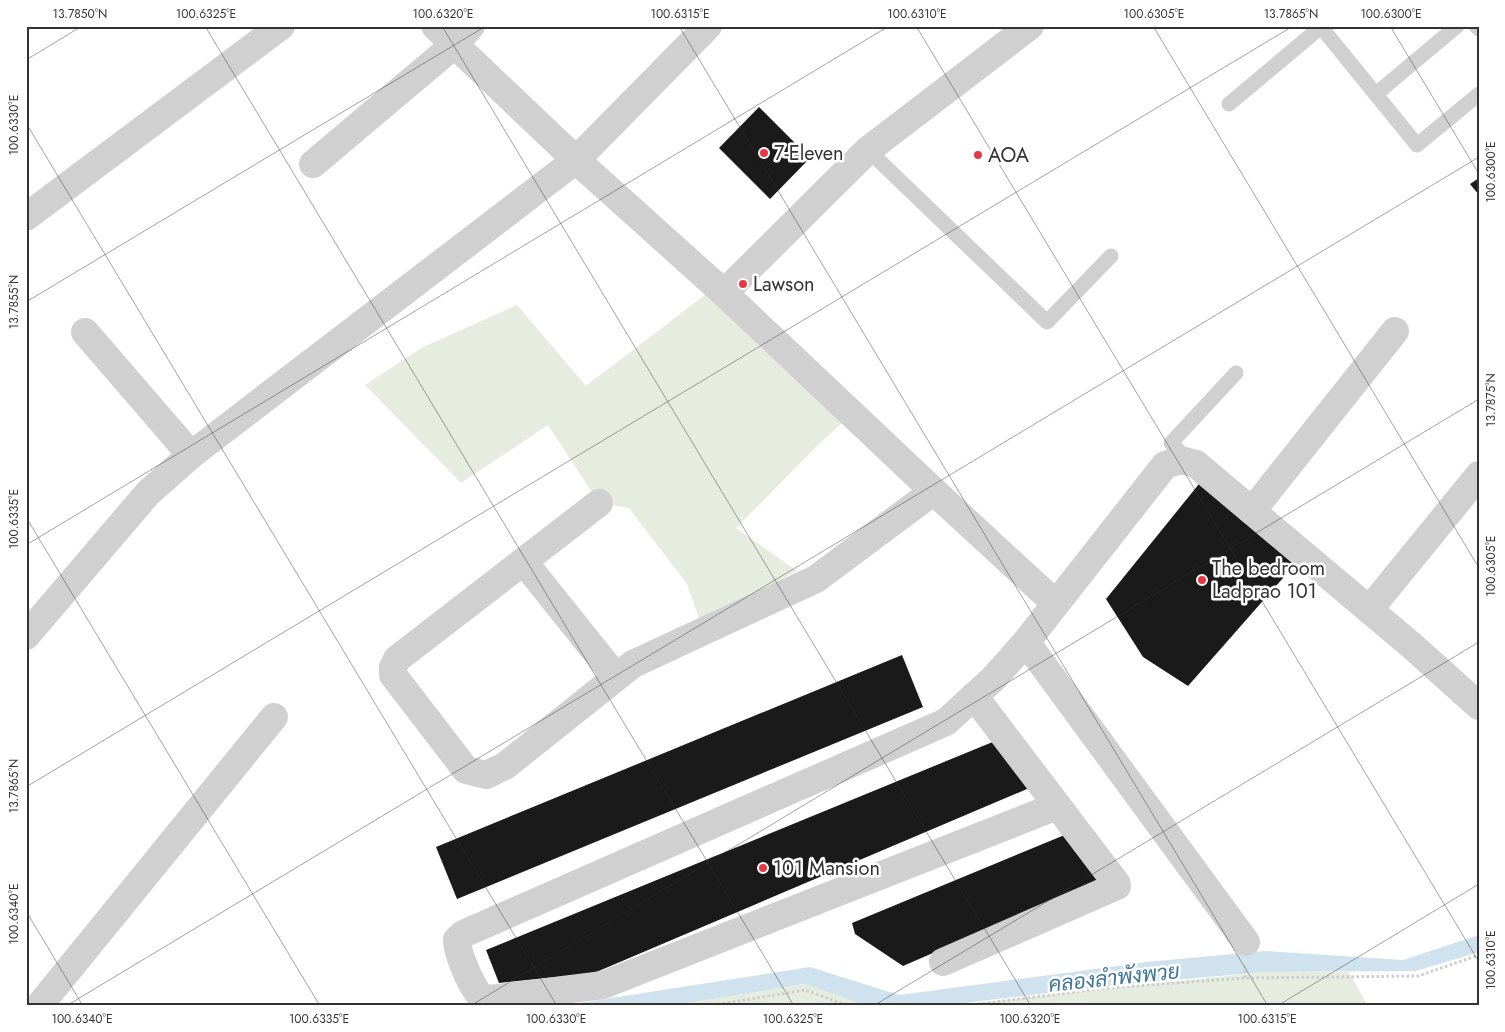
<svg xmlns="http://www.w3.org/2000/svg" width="1505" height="1032" font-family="Jost,Sarabun,sans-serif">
<rect width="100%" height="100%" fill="#fff"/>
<g fill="#e6ecdf">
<polygon points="710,291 844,421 818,445 736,528 797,571 701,624 687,584 629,508 599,503 548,425 461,483 365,385 423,347 517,305 586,386"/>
<polygon points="1265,972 1349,972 1368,1006 947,1006"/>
<polygon points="805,984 866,1006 669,1006"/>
</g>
<polygon fill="#cfe2ee" points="1479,935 1479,952 1416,971 1265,972 1105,986 940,1006 866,1006 805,984 669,1006 560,1006 810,967 899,995 1147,962 1265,951 1403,960"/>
<g fill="#1a1a1a">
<polygon points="759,107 810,158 770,199 719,148"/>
<polygon points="1479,178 1479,195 1470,184"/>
<polygon points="1203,479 1298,561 1188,686 1143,657 1106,599"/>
<polygon points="902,655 923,707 457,899 436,847"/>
<polygon points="1000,739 1034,786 594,973 499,983 486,950"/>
<polygon points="1067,834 1105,878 903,966 855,934 852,923"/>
</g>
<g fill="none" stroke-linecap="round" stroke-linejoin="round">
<g stroke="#cdcdcd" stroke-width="3" stroke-dasharray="2.5 2.5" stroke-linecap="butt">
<polyline points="1245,978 1245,966"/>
<polyline points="708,1006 805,990 849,1006"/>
<polyline points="963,1006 1106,988 1245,978 1418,976 1479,955"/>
</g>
<g stroke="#d0d0d0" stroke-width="15">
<polyline points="1476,26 1479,29"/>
<polyline points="1321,27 1417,145 1479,94"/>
<polyline points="1376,94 1457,26"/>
<polyline points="1229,104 1322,26"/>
<polyline points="868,150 1047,322 1111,256"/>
<polyline points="1189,461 1171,443 1236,373"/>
</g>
<g stroke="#d0d0d0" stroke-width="28">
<polyline points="435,26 576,160 724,293 941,498 1055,603"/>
<polyline points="313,164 454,45 471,26"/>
<polyline points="26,217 281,26"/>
<polyline points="724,293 868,150 1030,26"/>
<polyline points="85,332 191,455"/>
<polyline points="599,503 397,659 393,667 393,675 466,770 486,775 505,766 633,664 816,579 934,491"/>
<polyline points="1252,511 1395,331"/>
<polyline points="524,562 616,677"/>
<polyline points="1369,610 1479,475"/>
<polyline points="26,636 148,493 191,455 576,160 708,26"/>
<polyline points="1026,642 1246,942"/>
<path d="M1057,806l-454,179 -113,14c0,0 -8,-2 -8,-2 -10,-7 -25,-45 -25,-57l6,-6 483,-212 47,-43 33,-37 139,-177 16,-5 15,4 215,181 68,61"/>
<polyline points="943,962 1117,886 1117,884 974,696"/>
<polyline points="39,1006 274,717"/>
</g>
</g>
<path fill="none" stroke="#333" stroke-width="1" stroke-opacity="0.45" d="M205,26l589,980M442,26l589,980M679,26l589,980M916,26l563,936M1153,26l326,542M1390,26l89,148M26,60l56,-34M26,123l531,883M26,302l460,-276M26,517l294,489M26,545l863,-519M26,787l1267,-761M26,911l57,95M66,1006l1413,-849M470,1006l1009,-607M873,1006l606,-364M1277,1006l202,-122"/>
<g fill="#e63946" stroke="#fff" stroke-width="2">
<circle cx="764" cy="153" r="5"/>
<circle cx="978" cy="155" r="5"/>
<circle cx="743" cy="284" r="5"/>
<circle cx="1202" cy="580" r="5"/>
<circle cx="763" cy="868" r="5"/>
</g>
<g text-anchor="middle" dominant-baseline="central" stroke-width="5" stroke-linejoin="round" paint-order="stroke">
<g font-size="20" fill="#333" stroke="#fff" text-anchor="start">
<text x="774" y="153">7-Eleven</text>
<text x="988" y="155">AOA</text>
<text x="753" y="284">Lawson</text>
<text x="1212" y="568">The bedroom<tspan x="1212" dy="23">Ladprao 101</tspan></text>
<text x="773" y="868">101 Mansion</text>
</g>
<g font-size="21" font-style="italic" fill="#3f7597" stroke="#fff">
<text transform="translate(1114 978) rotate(-6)">คลองลำพังพวย</text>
</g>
</g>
<rect width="1505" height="1032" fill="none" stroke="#ffffff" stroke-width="55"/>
<rect x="28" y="28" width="1450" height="976" fill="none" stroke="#333" stroke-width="2"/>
<g font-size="12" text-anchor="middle" fill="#333">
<text x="80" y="18">13.7850°N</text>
<text x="206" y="18">100.6325°E</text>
<text x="443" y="18">100.6320°E</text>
<text x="680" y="18">100.6315°E</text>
<text x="917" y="18">100.6310°E</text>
<text x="1154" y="18">100.6305°E</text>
<text x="1291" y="18">13.7865°N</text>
<text x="1391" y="18">100.6300°E</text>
<text transform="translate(14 125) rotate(-90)" y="4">100.6330°E</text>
<text transform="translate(1491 172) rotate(-90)" y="4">100.6300°E</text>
<text transform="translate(14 302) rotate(-90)" y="4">13.7855°N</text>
<text transform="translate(1491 400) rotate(-90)" y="4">13.7875°N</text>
<text transform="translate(14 519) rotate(-90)" y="4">100.6335°E</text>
<text transform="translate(1491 566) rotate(-90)" y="4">100.6305°E</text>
<text transform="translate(14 786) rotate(-90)" y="4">13.7865°N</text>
<text transform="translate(14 914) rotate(-90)" y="4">100.6340°E</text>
<text transform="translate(1491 960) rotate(-90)" y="4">100.6310°E</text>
<text x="82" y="1023">100.6340°E</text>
<text x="319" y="1023">100.6335°E</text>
<text x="556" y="1023">100.6330°E</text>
<text x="793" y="1023">100.6325°E</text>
<text x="1030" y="1023">100.6320°E</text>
<text x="1267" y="1023">100.6315°E</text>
</g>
</svg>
